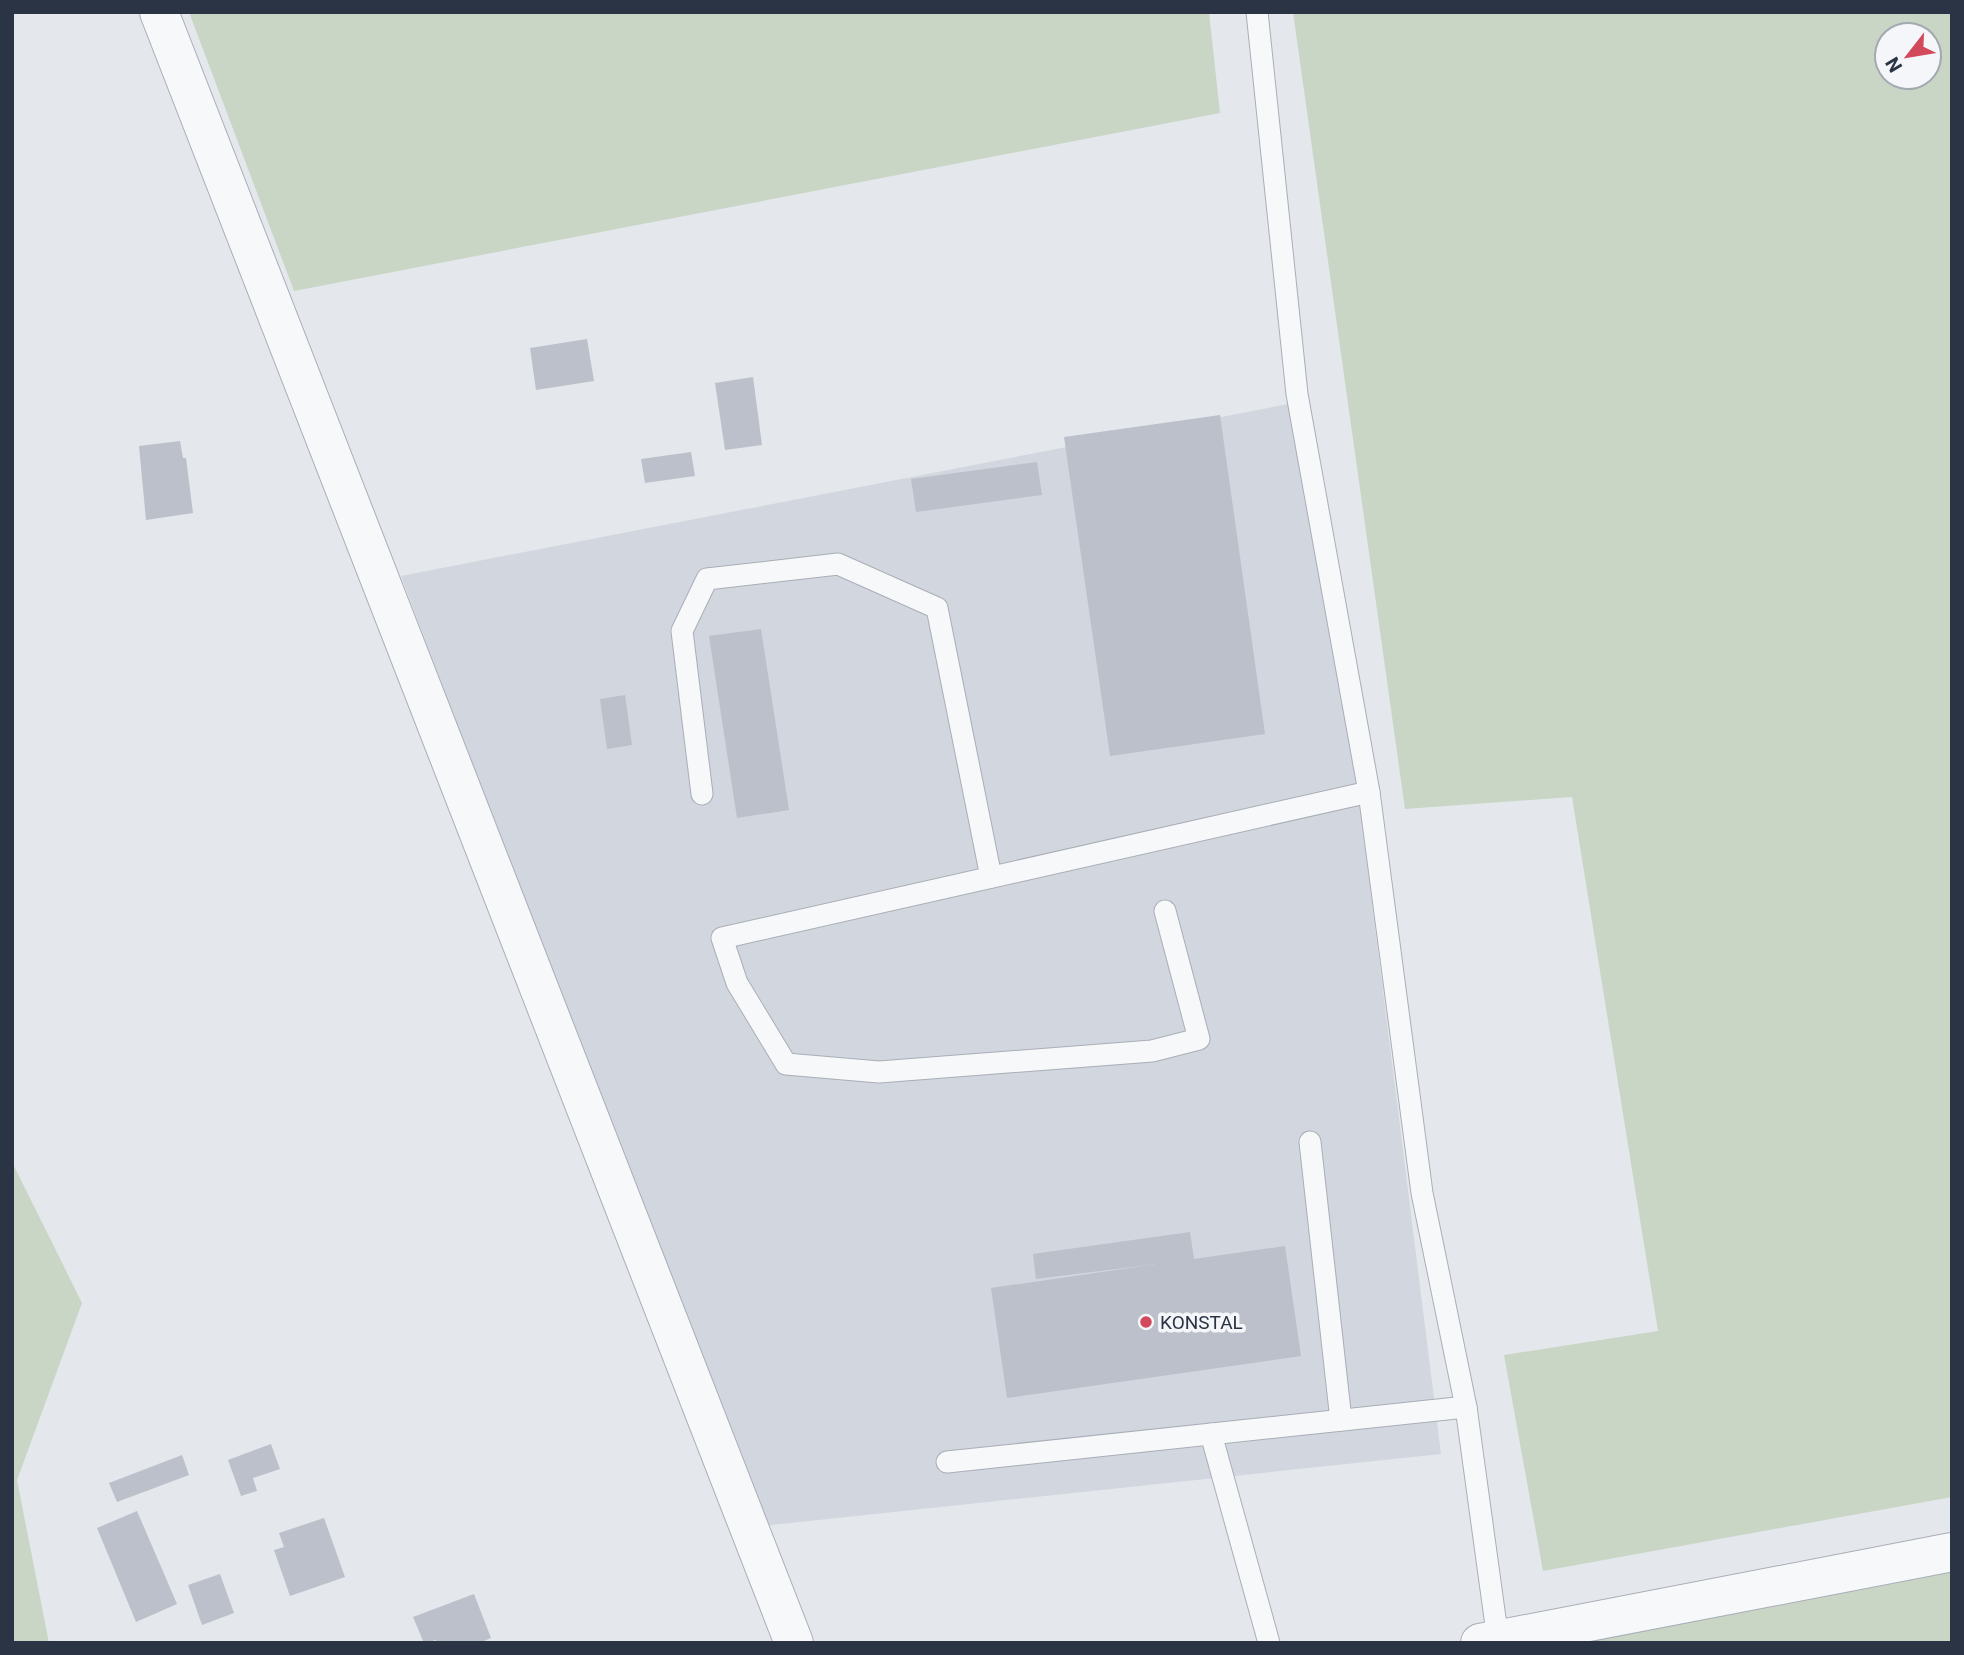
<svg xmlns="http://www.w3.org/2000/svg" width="1964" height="1655" font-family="Roboto,sans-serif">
<rect width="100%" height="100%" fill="#e4e7ec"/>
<polygon fill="#d2d6de" points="1309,400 1441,1454 761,1526 401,576"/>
<g fill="#c9d6c5" fill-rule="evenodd">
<polygon points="189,12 1209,12 1220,113 294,291"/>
<path d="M1293,12h659v1485l-409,74 -39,-216 154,-24 -86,-534 -167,12zM1887,35h42v42h-42z"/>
<polygon points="12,1162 82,1303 17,1480 49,1643 12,1643"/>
<polygon points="1952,1572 1952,1643 1577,1643"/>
</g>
<g fill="#bbc0ca">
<polygon points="587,339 594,381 536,390 530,348"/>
<polygon points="753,377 762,445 725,450 715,383"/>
<polygon points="1220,415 1265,734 1110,756 1064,437"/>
<polygon points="180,441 183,458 186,458 193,513 146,520 139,446"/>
<polygon points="691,452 695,476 645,483 641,459"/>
<polygon points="1037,462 1042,495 916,512 911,479"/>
<polygon points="761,629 789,810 737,818 709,636"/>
<polygon points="625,695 632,745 607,749 600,699"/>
<polygon points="1190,1232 1194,1259 1285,1246 1301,1356 1007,1398 991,1288 1157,1264 1036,1279 1033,1254"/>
<polygon points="271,1444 280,1469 253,1478 257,1491 241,1496 228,1460"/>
<polygon points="182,1455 189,1475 117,1502 109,1483"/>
<polygon points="137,1511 177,1604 136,1622 97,1528"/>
<polygon points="324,1518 345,1577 290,1596 274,1550 284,1547 279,1533"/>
<polygon points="220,1574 234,1613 202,1625 188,1585"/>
<polygon points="474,1594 491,1638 479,1643 437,1643 436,1640 424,1643 413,1617"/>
</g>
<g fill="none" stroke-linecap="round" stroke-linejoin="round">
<defs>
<g id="service">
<polyline points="1257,12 1297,394 1369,792 1422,1193 1466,1407 1498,1640"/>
<polyline points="702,794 682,631 707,579 838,564 937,608 991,877"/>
<polyline points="1165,911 1199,1039 1152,1051 879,1072 786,1064 737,983 722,938 1369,792"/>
<polyline points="1310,1142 1341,1420"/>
<polyline points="1211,1434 1269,1643"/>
<polyline points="947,1462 1466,1407"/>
</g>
<g id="minor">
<polyline points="159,12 794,1643"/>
<polyline points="1480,1643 1952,1552"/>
</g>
</defs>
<use href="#service" stroke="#a9aeb7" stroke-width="23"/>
<use href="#minor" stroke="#a9aeb7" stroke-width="40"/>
<use href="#service" stroke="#f7f8fa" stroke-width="21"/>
<use href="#minor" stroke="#f7f8fa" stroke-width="38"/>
</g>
<circle fill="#d1495b" stroke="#f4f6f9" stroke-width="2.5" cx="1146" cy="1322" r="7"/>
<g text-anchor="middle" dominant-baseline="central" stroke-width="7" stroke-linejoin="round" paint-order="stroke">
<g font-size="19" fill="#2b3445" stroke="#f4f6f9" text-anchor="start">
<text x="1160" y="1322">KONSTAL</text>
</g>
</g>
<rect width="1964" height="1655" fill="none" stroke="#2b3445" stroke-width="28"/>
<g transform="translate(1908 56) rotate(239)"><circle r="33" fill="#f4f6f9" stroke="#a4a8b1" stroke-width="2"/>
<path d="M0-5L12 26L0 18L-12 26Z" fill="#d1495b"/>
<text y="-10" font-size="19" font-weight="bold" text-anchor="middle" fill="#2b3445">N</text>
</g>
</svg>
